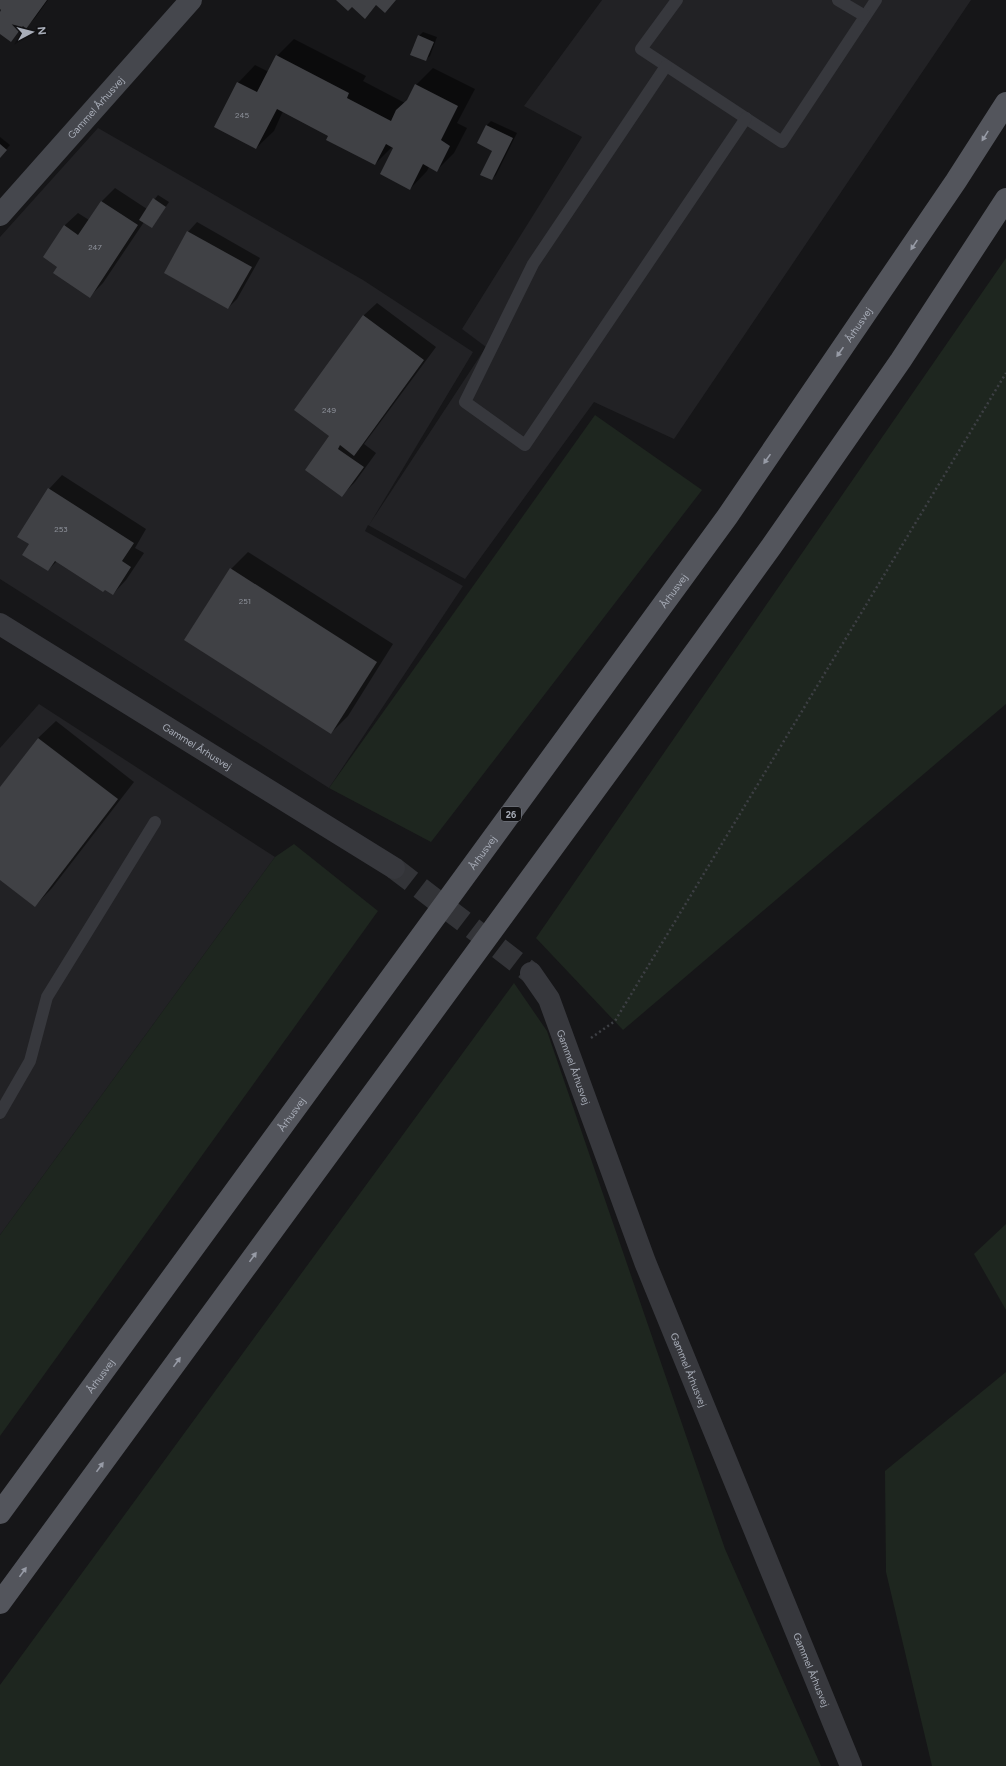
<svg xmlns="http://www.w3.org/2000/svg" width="1006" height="1766" font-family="Figtree,sans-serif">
<rect width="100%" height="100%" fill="#161618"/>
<g fill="#222225">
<polygon points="602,0 971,0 674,439 594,402 465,579 368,525 365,531 463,586 329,788 0,579 0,237 98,128 363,280 473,352 369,525 486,347 462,329 582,137 524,106"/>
<polygon points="39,704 275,857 0,1235 0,748"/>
</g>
<g fill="#1e261f">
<polygon points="1006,258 1006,704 623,1030 536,938"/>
<polygon points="595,415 702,490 431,842 329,788"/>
<polygon points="294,844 378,911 0,1436 0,1235 275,857"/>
<polygon points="514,983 547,1031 725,1549 821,1766 0,1766 0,1685"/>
<polygon points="1006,1224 1006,1310 974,1254"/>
<polygon points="1006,1372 1006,1766 932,1766 886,1572 885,1471"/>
</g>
<g fill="#0007">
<polygon points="0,0 48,0 35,18 26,27 24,26 11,41 0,32 0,13 3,10 0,7"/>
<polygon points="423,32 437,37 430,56 425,60 419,36"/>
<polygon points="294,39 366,76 363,81 405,103 409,99 416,85 433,68 475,89 457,123 467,128 454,153 437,170 429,167 427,171 410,189 394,148 392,147 375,164 330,135 283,111 274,131 256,148 238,83 255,65 269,72 277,56"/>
<polygon points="491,121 517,133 496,175 492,179 493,150 478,143 487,125"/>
<polygon points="0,137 10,145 0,157"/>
<polygon points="115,188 147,209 158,195 169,202 152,227 144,222 103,283 89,297 59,267 64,226 78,213 89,220 102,201"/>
<polygon points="197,222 260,258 237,299 228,308 165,273 188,232"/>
<polygon points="377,303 436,347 364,444 376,453 355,482 341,496 330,436 363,316"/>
<polygon points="62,475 146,529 135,548 144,553 126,580 113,594 57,561 48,570 30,544 49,489"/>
<polygon points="248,552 393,644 348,716 331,733 231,569"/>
<polygon points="56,721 134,782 52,888 35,906 0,879 0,788 38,738"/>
</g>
<g fill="#404145">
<polygon points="0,0 47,0 26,29 23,26 11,42 0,34 0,12 1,10 0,9"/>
<polygon points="336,0 396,0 385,13 376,5 365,19 352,7 348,11"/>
<polygon points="418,35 434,42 426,61 410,55"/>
<polygon points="276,55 349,93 347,98 391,121 396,110 407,100 415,84 458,106 441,140 450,146 437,172 423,164 410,190 380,174 393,148 386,144 375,165 326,140 328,136 277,109 256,149 214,127 237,82 257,92"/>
<polygon points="486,125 513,138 492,180 480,175 492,151 477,143"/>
<polygon points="0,144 7,150 0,158"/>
<polygon points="153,198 166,207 152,228 139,220"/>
<polygon points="101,201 138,225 90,298 53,273 57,267 43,257 64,225 78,235"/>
<polygon points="187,231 252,267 228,309 164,273"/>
<polygon points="363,315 424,360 354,456 340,445 338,449 364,467 342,497 305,470 329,436 294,410"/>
<polygon points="48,488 134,543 122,561 131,567 113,595 105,590 103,592 55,561 48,571 22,555 29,544 17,537"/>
<polygon points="230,568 377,662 331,734 184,640"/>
<polygon points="38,738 118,799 35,907 0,880 0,787"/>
</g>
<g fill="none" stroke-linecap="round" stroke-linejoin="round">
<polyline stroke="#333438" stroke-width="22" stroke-dasharray="22 11" stroke-linecap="butt" points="394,868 531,973"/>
<polyline stroke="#3d3f44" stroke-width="2.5" stroke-dasharray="2 3" stroke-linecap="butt" points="591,1038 615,1021 1006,373"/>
<g stroke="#37383d" stroke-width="12">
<polyline points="677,0 641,49 782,142 876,0"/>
<polyline points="838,0 865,16"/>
<polyline points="666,66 533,264 465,402 525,445 746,118"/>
<polyline points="0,1113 30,1061 47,997 155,822"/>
</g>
<g stroke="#37383d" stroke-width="22">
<path id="s1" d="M0,624l394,244"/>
<path id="s2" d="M531,973l18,26 96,263 206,504"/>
</g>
<path stroke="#45474d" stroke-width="22" id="s3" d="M0,215l191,-215"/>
<g stroke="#53555c" stroke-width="22">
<path id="s4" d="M0,1513l727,-996 229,-336 50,-78"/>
<polyline points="0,1603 636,734 771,547 901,360 1006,199"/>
</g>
</g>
<defs><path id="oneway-solid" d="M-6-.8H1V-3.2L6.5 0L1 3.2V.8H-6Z"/></defs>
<g fill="#979ba6">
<use href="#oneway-solid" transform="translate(985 136) rotate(122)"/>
<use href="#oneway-solid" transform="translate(914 245) rotate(124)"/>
<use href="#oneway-solid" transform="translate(840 352) rotate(125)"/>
<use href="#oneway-solid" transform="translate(767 459) rotate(125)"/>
<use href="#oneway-solid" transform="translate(253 1257) rotate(-54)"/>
<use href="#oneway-solid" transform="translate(177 1362) rotate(-54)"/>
<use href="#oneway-solid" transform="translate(100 1467) rotate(-54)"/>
<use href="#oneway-solid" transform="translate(23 1572) rotate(-54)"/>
</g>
<g text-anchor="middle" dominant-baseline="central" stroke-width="4" stroke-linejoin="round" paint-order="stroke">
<g font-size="8" fill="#8e929b">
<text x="242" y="115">245</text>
<text x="95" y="247">247</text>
<text x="329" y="410">249</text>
<text x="61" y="529">253</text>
<text x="245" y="601">251</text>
</g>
<rect fill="#111113" stroke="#7b7e86" stroke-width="1" x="501" y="807" width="20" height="14" rx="3"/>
<g font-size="9" font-weight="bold" fill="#a8adb8">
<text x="511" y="814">26</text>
</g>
<g font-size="10" fill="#a8adb8" stroke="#111113">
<text stroke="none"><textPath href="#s3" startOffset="144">Gammel Århusvej</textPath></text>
<text stroke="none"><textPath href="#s4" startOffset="1466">Århusvej</textPath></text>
<text stroke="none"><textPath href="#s4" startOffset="1142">Århusvej</textPath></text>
<text stroke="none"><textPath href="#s1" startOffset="232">Gammel Århusvej</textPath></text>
<text stroke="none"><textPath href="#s4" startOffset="818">Århusvej</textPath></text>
<text stroke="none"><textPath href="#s2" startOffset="104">Gammel Århusvej</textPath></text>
<text stroke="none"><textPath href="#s4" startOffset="494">Århusvej</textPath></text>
<text stroke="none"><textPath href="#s2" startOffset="428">Gammel Århusvej</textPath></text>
<text stroke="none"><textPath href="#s4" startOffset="170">Århusvej</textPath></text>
<text stroke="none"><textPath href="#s2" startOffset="752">Gammel Århusvej</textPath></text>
</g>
</g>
<g transform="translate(32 32) rotate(83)" stroke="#111113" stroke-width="3" paint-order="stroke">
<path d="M0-3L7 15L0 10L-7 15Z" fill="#a8adb8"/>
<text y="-6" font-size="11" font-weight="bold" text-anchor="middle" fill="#a8adb8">N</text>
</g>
</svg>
